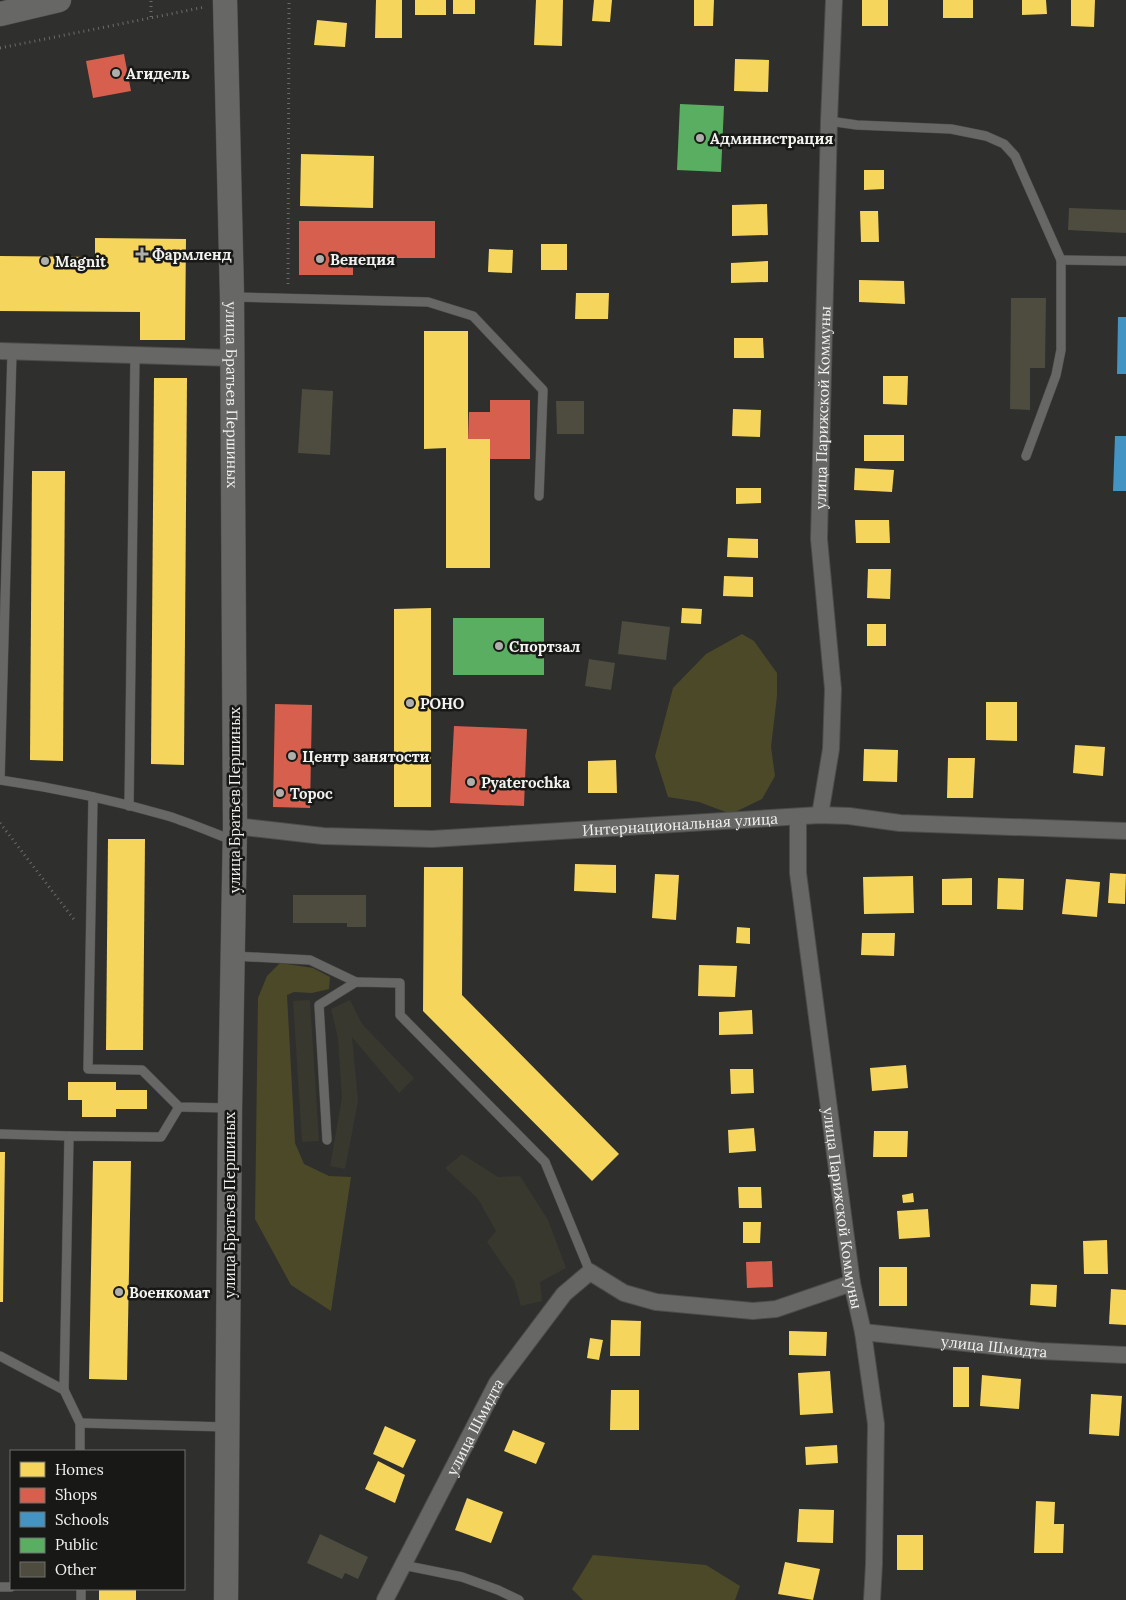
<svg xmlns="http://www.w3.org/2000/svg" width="1126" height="1600" font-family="Lora,serif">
<rect width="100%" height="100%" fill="#2f2f2d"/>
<g fill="#39382f">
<polygon points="310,1000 319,1141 302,1142 293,1001"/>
<polygon points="350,1000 362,1024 414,1078 399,1093 352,1037 358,1101 345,1169 330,1166 342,1098 338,1038 331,1009"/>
<polygon points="462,1154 498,1177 520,1176 548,1220 566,1268 540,1282 542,1301 521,1306 514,1281 487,1242 496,1231 478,1199 445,1168"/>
</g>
<g fill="#4c4928">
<polygon points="742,634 754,641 777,673 777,696 771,747 775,776 762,799 731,814 699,802 668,797 655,756 673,688 706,654"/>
<polygon points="280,963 313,968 330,977 329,989 312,993 294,992 287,995 295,1143 304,1164 329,1176 351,1177 331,1311 291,1285 255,1219 258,998 267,976"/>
<polygon points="593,1555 706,1565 740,1586 735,1600 583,1600 572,1589"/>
</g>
<g fill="#f6d55c">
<polygon points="376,0 402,0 402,38 375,38"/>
<rect x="415" y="0" width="31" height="15"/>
<rect x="453" y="0" width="22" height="14"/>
<polygon points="536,0 563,0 562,46 534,45"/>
<polygon points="594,0 612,0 610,22 592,21"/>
<polygon points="694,0 714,0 713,26 694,26"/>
<rect x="862" y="0" width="26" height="26"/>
<rect x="943" y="0" width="30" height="18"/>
<polygon points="1022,0 1046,0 1047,14 1022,15"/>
<polygon points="1071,0 1095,0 1094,27 1071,26"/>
<polygon points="317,20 347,23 345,47 314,45"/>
<polygon points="735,59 769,60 768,92 734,91"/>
<polygon points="301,154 374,156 373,208 300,206"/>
<polygon points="864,170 884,170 884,189 864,190"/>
<polygon points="767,204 768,235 732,236 732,205"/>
<polygon points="860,211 878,211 879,242 861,242"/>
<polygon points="95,238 186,239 185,340 140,340 140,312 0,311 0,256 95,257"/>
<rect x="541" y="244" width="26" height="26"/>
<polygon points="489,249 513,250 512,273 488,272"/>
<polygon points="768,261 768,282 731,283 731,263"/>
<polygon points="859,280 904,281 905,304 859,302"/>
<polygon points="576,293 609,293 608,319 575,319"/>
<polygon points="424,331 468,331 468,439 490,439 490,568 446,568 446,448 424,449"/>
<polygon points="734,338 763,338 764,358 734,358"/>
<polygon points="883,376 908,376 907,405 883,404"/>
<polygon points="154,378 187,378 184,765 151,764"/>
<polygon points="733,409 761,410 760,437 732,436"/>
<rect x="864" y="435" width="40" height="26"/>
<polygon points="855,468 894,470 892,492 854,490"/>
<polygon points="32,471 65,471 63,761 30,760"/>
<polygon points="736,488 761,488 761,503 736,504"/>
<polygon points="855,520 889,520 890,543 856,543"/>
<polygon points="728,538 758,539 758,558 727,557"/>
<polygon points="868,569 891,569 890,599 867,598"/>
<polygon points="724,576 753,577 753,597 723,596"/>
<polygon points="431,608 431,807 394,807 394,609"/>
<polygon points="682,608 702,609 701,624 681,623"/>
<rect x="867" y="624" width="19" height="22"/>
<polygon points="986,702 1017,702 1017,741 986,740"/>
<polygon points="1075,745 1105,747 1103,776 1073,773"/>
<polygon points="864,749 898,750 897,782 863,781"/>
<polygon points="948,758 975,758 973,798 947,798"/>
<polygon points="616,760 617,793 588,793 588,761"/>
<polygon points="108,839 145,839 143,1050 106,1050"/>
<polygon points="575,864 616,865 616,893 574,891"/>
<polygon points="424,867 463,867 462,995 619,1154 592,1181 423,1011"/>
<polygon points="1110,873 1126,874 1125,904 1108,903"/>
<polygon points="655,874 679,875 676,920 652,918"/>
<polygon points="913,876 914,913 864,914 863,877"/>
<polygon points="972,878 972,905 942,905 942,879"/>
<polygon points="998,878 1024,879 1023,910 997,909"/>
<polygon points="1066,879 1100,882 1097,917 1062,914"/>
<polygon points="737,927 750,928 750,944 736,943"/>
<polygon points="862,933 895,933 894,956 861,955"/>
<polygon points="699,965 737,966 735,997 698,996"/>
<polygon points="752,1010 753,1034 719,1035 719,1012"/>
<polygon points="906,1065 908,1088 872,1091 870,1068"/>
<polygon points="730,1069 753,1069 754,1093 731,1094"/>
<polygon points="68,1082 116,1082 116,1090 147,1090 147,1109 116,1109 116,1117 82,1117 82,1100 68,1100"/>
<polygon points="754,1128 756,1151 729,1153 728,1130"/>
<polygon points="874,1131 908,1131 907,1157 873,1157"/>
<polygon points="0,1152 5,1152 3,1302 0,1302"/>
<polygon points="93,1161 131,1161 127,1380 89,1379"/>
<polygon points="738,1187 761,1187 762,1208 739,1208"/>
<polygon points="913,1193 914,1202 903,1203 902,1195"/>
<polygon points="928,1209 930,1237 899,1239 897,1211"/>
<polygon points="743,1222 761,1222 760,1243 743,1243"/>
<polygon points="1107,1240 1108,1274 1084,1274 1083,1241"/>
<rect x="879" y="1267" width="28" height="39"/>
<polygon points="1031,1284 1057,1285 1056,1307 1030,1305"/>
<polygon points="1111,1289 1126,1290 1126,1325 1109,1324"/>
<polygon points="611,1320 641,1321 640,1356 610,1356"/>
<polygon points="789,1331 827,1332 826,1356 789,1355"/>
<polygon points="590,1338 603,1340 599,1360 587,1358"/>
<rect x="953" y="1367" width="16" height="40"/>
<polygon points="830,1371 833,1413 800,1415 798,1373"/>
<polygon points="982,1375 1021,1379 1019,1409 980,1406"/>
<polygon points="611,1390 639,1390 639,1430 610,1430"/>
<polygon points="1091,1394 1122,1396 1119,1436 1089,1434"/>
<polygon points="385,1426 416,1440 403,1468 373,1454"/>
<polygon points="513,1430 545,1443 536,1464 504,1451"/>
<polygon points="837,1445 838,1463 806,1465 805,1447"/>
<polygon points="378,1461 405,1475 395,1503 365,1489"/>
<polygon points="467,1498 503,1512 491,1543 455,1530"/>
<polygon points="1036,1501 1055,1502 1054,1524 1064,1524 1063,1553 1034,1553"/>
<polygon points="799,1509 834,1510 833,1543 797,1542"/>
<rect x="897" y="1535" width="26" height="35"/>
<polygon points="785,1562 820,1569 813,1600 778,1594"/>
<rect x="99" y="1589" width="37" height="11"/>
</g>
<g fill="#d6604d">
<polygon points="124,54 131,91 93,98 86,61"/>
<polygon points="299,221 435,221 435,258 353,258 353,275 299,275"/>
<polygon points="490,400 530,400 530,459 490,459 490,439 468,439 469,412 490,412"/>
<polygon points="275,704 312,705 310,808 273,807"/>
<polygon points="454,726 527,729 524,806 450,803"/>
<polygon points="772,1261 773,1287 747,1288 746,1262"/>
</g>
<g fill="#4393c3">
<polygon points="1118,317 1126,317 1126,374 1117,374"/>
<polygon points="1115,436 1126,436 1126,491 1113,491"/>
</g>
<g fill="#5aae61">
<polygon points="680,104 724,106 721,172 677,170"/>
<rect x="453" y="618" width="91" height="57"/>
</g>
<g fill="#4d4c3f">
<polygon points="1069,208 1126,210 1126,233 1068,230"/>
<polygon points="1011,298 1046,298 1045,368 1030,368 1030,410 1010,409"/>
<polygon points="302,389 333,391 330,455 298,453"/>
<polygon points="556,401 584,401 584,434 557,434"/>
<polygon points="622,621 670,627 666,660 618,654"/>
<polygon points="589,659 615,663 611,690 585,686"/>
<polygon points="293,895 366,895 366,927 347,927 347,923 293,923"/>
<polygon points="320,1534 368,1557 358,1579 345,1573 342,1579 307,1563"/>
</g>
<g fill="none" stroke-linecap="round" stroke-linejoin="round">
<defs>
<g id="lane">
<polyline points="829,121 857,125 951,129 986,136 1004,144 1015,156 1061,260 1061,350 1056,375 1026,456"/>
<polyline points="1061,260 1126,261"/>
<polyline points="232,297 428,302 473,316 543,390 539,496"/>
<polyline points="0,780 12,352"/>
<path d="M0,780c56,8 113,20 168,36 22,7 43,16 64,24"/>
<polyline points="93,797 88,1069 142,1070 179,1107 230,1108"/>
<polyline points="129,806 135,355"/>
<polyline points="234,956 310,960 356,982"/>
<polyline points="0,1134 69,1136"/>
<polyline points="327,1140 319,1005 356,982 400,983 400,1015 545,1162 590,1272"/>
<polyline points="0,1356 64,1390 80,1423 80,1451"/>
<polyline points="64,1390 69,1136 161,1137 179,1107"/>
<polyline points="80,1423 227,1427"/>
<polyline points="403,1565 462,1577 498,1590 519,1600"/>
<polyline points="0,1587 11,1587"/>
<polyline points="81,1600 81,1589"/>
</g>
<g id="street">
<polyline points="0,351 232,358"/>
<path id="s1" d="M820,815l11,-66 2,-60 -14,-150 10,-418 5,-121"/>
<path id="s2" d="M798,817v56l54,410 11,49 13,92 -2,140 -2,36"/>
<path id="s3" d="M235,826l88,10 109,3 388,-24 29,1 51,7 226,8"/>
<path id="s4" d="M863,1332l177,19 86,4"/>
<path id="s5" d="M385,1600l112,-217 67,-89 26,-22 34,21 32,9 97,9 23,-2 76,-26"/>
</g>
<g id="secondary">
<path id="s6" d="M225,0l7,297 3,529 -5,282 -4,492"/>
<polyline points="0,14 59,0"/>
</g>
</defs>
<use href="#lane" stroke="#4c4c49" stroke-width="10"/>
<use href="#street" stroke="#4c4c49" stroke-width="18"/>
<use href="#secondary" stroke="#4c4c49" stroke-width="25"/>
<g stroke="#6b6b69" stroke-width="3" stroke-dasharray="1 4" stroke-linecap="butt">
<polyline points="151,17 151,0"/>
<polyline points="0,48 205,7"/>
<polyline points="288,284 289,0"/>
<polyline points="0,823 76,922"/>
</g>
<use href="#lane" stroke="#676766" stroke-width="9"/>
<use href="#street" stroke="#676766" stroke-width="16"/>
<use href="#secondary" stroke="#676766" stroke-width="24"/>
</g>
<g fill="#aeaeab" stroke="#181816" stroke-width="2">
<circle cx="116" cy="73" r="5"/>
<circle cx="700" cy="138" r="5"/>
<path d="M139.5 246.5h5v5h5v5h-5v5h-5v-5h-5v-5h5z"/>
<circle cx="320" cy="259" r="5"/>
<circle cx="45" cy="261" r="5"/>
<circle cx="499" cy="646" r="5"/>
<circle cx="410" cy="703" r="5"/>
<circle cx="292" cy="756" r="5"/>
<circle cx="471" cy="782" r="5"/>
<circle cx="280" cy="793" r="5"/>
<circle cx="119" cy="1292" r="5"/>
</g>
<g text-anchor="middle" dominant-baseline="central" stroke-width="5" stroke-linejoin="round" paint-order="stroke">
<g font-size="15" font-weight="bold" fill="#f2f2ef" stroke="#181816" text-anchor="start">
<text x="126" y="73">Агидель</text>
<text x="710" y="138">Администрация</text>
<text x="152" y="254">Фармленд</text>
<text x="330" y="259">Венеция</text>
<text x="55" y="261">Magnit</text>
<text x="509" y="646">Спортзал</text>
<text x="420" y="703">РОНО</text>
<text x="302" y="756">Центр занятости</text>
<text x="481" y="782">Pyaterochka</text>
<text x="290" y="793">Торос</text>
<text x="129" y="1292">Военкомат</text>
</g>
<g font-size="15" fill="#f2f2ef" stroke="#181816">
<text stroke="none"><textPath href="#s6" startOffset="395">улица Братьев Першиных</textPath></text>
<text stroke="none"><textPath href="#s1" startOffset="409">улица Парижской Коммуны</textPath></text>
<text transform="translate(234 800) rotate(-90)">улица Братьев Першиных</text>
<text stroke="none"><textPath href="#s3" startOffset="446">Интернациональная улица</textPath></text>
<text transform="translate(229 1205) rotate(-90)">улица Братьев Першиных</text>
<text stroke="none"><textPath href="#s2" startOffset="394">улица Парижской Коммуны</textPath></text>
<text stroke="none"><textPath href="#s4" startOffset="132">улица Шмидта</textPath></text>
<text stroke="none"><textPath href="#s5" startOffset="195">улица Шмидта</textPath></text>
</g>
</g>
<rect x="10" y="1450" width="175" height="140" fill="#181816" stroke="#6f6f6d"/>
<rect x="20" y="1462" width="25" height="15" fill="#f6d55c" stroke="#6f6f6d"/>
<text x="55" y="1475" font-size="15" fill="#f2f2ef">Homes</text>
<rect x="20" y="1488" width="25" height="15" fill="#d6604d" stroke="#6f6f6d"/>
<text x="55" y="1500" font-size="15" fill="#f2f2ef">Shops</text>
<rect x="20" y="1512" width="25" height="15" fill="#4393c3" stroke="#6f6f6d"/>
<text x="55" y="1525" font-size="15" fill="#f2f2ef">Schools</text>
<rect x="20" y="1538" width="25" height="15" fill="#5aae61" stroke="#6f6f6d"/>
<text x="55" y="1550" font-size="15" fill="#f2f2ef">Public</text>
<rect x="20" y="1562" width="25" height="15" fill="#4d4c3f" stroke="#6f6f6d"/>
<text x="55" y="1575" font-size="15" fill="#f2f2ef">Other</text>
</svg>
